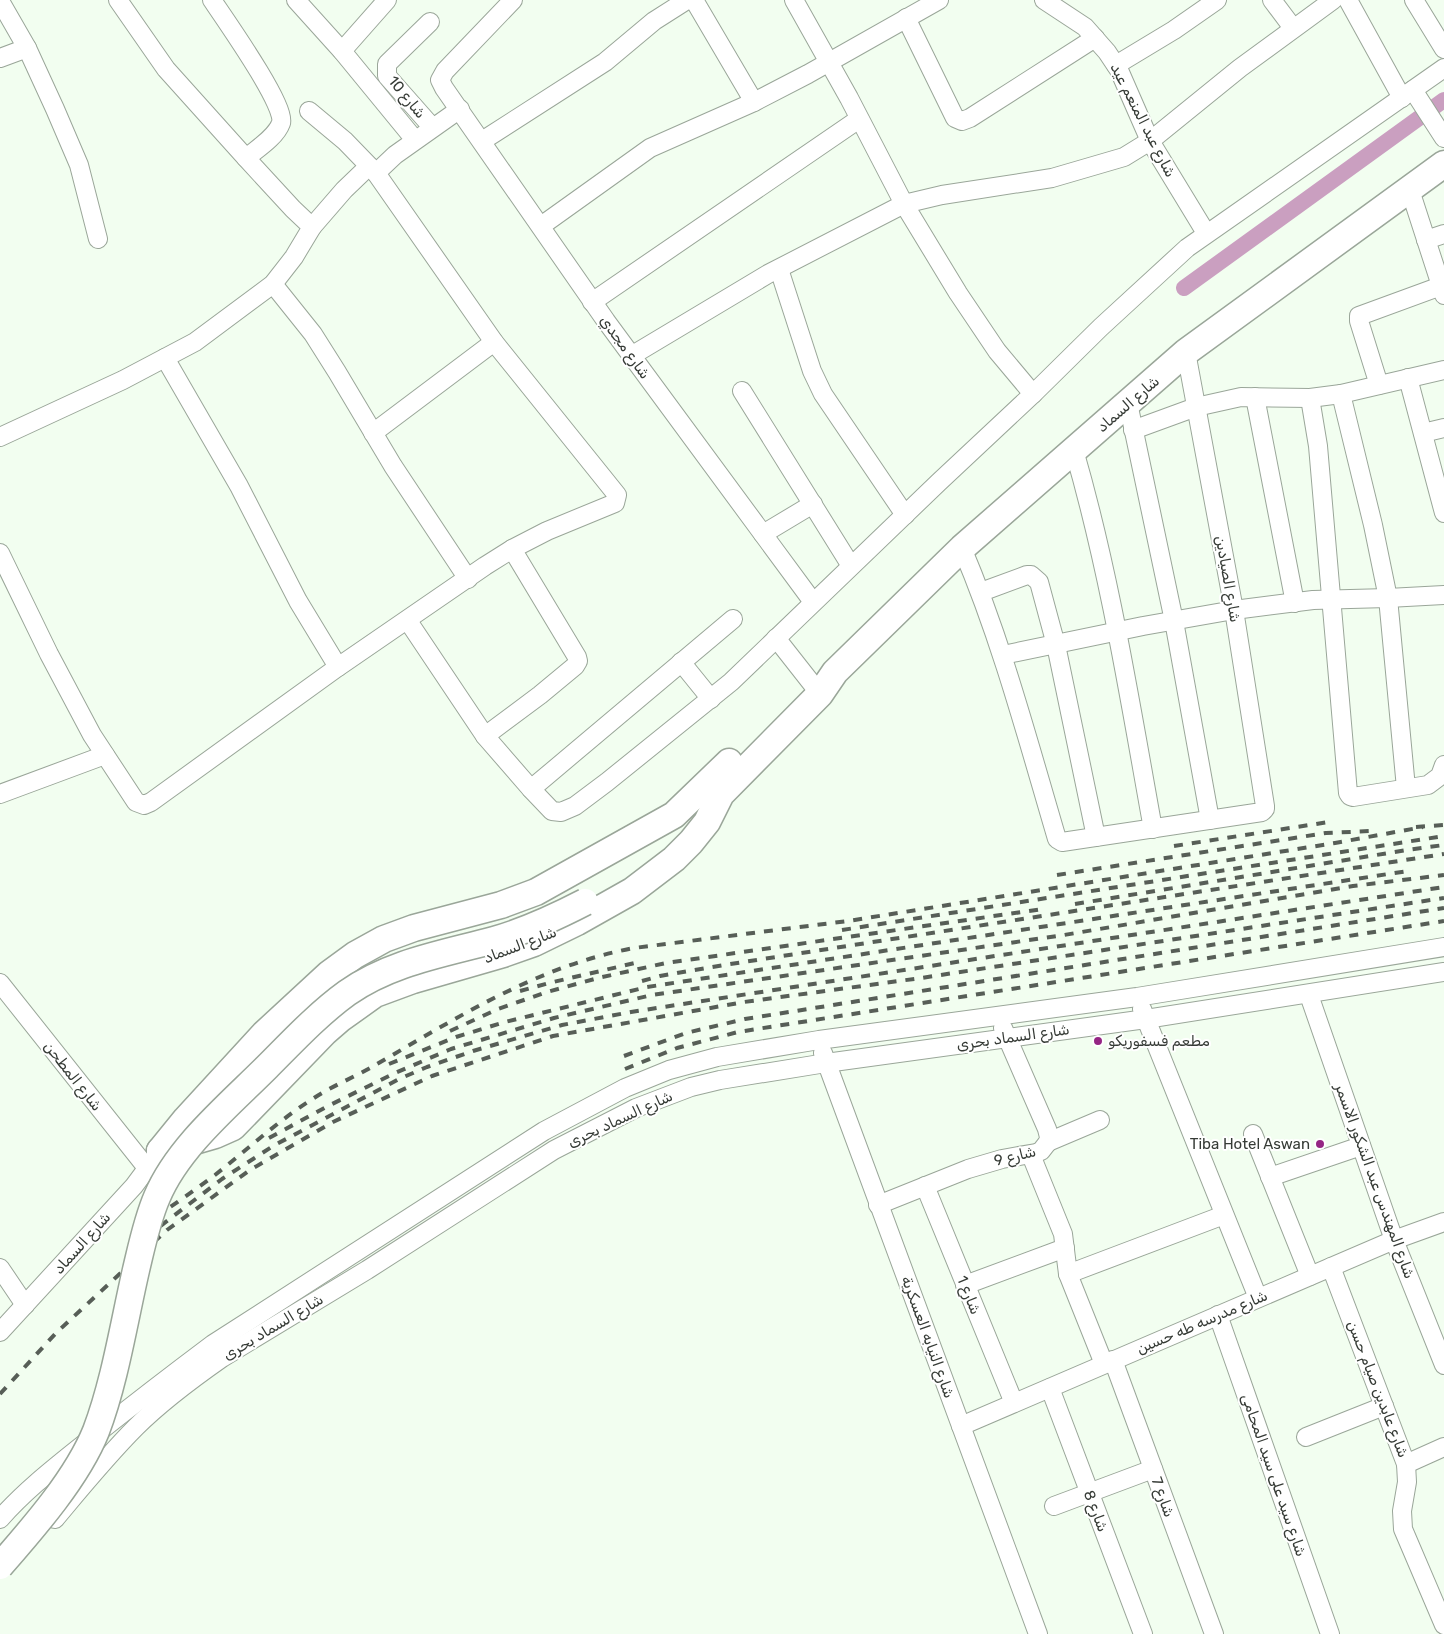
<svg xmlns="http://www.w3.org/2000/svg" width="1444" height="1634" font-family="Rubik,Cairo,sans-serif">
<rect width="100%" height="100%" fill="#f2fef0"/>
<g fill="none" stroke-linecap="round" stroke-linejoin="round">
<polyline stroke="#ca9fc0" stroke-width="16" points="1184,288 1444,100"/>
<defs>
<g id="minor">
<path d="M212,0c12,18 75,107 69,123 -5,14 -24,26 -35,35"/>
<polyline points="296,0 342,51 415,140"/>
<polyline points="513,0 445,71 440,80 444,88 606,321 813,602"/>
<polyline points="694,0 754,102"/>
<polyline points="794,0 849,98 904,204 958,293 997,351 1033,394"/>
<polyline points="1044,0 1085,27 1107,52 1119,70 1150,141 1206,233"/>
<polyline points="1272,0 1293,28"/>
<polyline points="1348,0 1402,98"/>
<polyline points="1414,0 1444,49"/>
<polyline points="0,1 27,48"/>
<polyline points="906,18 955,118 962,121 970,118 1095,38"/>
<polyline points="430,22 387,64 387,76 432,127"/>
<polyline points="342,51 387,0"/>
<polyline points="0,58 27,48 55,109 79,165 98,239"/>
<polyline points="1116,65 1174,30 1217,0"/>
<polyline points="1413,90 1444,138"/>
<polyline points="482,141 605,62 654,21 687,0"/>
<polyline points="376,173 395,155 460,109"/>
<polyline points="1410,190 1444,295"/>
<polyline points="541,226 650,148 754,102 808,74 939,0"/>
<polyline points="312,227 344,190 369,166"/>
<polyline points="1426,240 1444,234"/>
<polyline points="779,269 812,371 823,394 905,515"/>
<polyline points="273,284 313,334 337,372 393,466 468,579"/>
<polyline points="592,302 859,119"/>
<polyline points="631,356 768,274 904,204 942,195 1052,178 1124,157 1150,141 1240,68 1333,0"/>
<polyline points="165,358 239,486 298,601 338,667"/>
<polyline points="1408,378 1444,513"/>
<polyline points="1379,385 1359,321 1359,316 1441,286"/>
<polyline points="742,391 851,566"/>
<polyline points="1341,394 1373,525 1388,598 1406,788"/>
<polyline points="1255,397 1295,603"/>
<polyline points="1310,398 1318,446 1348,793 1350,796 1353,797 1428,785 1440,776 1444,765"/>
<polyline points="1128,403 1174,621 1210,820"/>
<polyline points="1133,430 1196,407 1241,397 1310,398 1341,394 1444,370"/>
<polyline points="373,433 494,342"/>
<polyline points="1423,433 1444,428"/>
<polyline points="0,437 123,380 195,342 273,284 294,257 312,227 293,209 246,158 166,69 118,0"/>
<path d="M1074,450c36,124 56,252 79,379"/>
<polyline points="763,534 813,504"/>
<path d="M962,548c40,94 66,193 95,291l5,3 200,-30 3,-3v-3l-31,-196 -48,-258"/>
<polyline points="0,553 49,654 92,735 136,802 144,805 151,802 338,667 485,566 512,549 547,531 615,503 617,495 494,342 376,173 345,141 309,111"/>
<polyline points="981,592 1027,575 1031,575 1039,582 1056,645 1096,837"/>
<polyline points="408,621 485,736 531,789 552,811 561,812 575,806 607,782 731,682 939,482 1033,394 1101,327 1187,248 1444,68"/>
<polyline points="776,638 820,694"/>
<polyline points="1003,655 1143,626 1234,610 1313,600 1388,598 1444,595"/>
<polyline points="681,662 711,699"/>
<polyline points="485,736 540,695 575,666 578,661 577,657 512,549"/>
<polyline points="531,789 733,619"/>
<polyline points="0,794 105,755"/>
<polyline points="0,983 147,1168"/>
<polyline points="1309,995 1394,1240 1444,1365"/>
<polyline points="1142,1009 1258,1298"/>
<polyline points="823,1053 1038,1634"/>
<polyline points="1253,1134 1310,1276"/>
<polyline points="1048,1142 1100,1120"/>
<polyline points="1031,1155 1063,1234 1068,1274 1104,1364"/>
<polyline points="1270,1177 1361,1146"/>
<polyline points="925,1186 1014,1403"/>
<polyline points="878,1205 968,1169 1002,1159 1036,1153 1041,1151 1048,1142 1049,1137 1047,1129 1003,1028"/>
<polyline points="1331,1267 1406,1464 1407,1482 1402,1511 1403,1529 1444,1625"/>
<polyline points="0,1268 25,1305"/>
<polyline points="1068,1274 1224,1215"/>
<polyline points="965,1285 1065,1248"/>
<polyline points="1218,1315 1330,1634"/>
<polyline points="0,1332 134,1186 160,1151"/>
<polyline points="1113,1360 1214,1634"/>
<polyline points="1050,1388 1143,1634"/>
<polyline points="961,1426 1394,1240 1444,1222"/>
<polyline points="1306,1437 1384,1406"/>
<polyline points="1406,1464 1444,1447"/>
<polyline points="1054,1506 1153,1469"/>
<path d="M0,1519c28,-32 62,-57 95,-84 39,-31 78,-61 118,-91l331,-213 81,-43 44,-18 48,-13 102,-17 318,-43 307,-50"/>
<path d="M55,1519c26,-31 52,-63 81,-92 26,-26 56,-48 86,-69l145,-88 187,-120 82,-42 55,-21 29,-7 106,-17 320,-44 298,-47"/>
</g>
<g id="highway">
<polyline points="160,1151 215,1135 233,1127 325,1032 340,1019 375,994 413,980 503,954 534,943 577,922 632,891 674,859 691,842 707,822 721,794 820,694 835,672 962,548 1186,352 1444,164"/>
<polyline points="160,1151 186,1119 264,1034 329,974 355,955 384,939 414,928 501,905 536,892 674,815 729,762"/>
</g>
</defs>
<use href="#minor" stroke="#9aa699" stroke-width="20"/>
<use href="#highway" stroke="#9aa699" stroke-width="29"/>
<use href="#minor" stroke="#fff" stroke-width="18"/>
<use href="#highway" stroke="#fff" stroke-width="26"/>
<g stroke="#575e57" stroke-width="4" stroke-dasharray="9 9" stroke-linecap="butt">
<polyline points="1416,827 1444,825"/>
<polyline points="1174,846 1329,822"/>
<polyline points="1057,875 1326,833 1371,831"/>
<polyline points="1075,904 1407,850 1444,845"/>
<polyline points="842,930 1444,836"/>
<polyline points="642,981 660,976 724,965 1444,854"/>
<polyline points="520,991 549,983 639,962"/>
<polyline points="450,1031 498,1009 547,992 598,978 666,963 1043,909"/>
<polyline points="624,1056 686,1033 745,1019 1444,908"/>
<polyline points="389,1064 456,1037 505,1022 647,987 1408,871"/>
<polyline points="625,1069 677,1048 738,1032 1444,921"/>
<polyline points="269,1138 328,1106 395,1073 451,1049 554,1018 652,995 1064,935 1353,886 1444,875"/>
<path d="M141,1227c25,-17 50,-34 74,-52 33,-26 64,-55 99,-77 20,-13 43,-22 63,-34 83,-48 161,-98 257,-116l214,-27 487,-78 88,-16"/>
<polyline points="146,1237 222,1179 273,1146 399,1079 427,1067 473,1051 562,1025 631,1012 1444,887"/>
<polyline points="0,1394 56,1333 167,1230 250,1170 333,1122 432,1076 553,1036 744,1002 921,978 1444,898"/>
</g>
<defs>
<path id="highway-bridge" d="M0,1566c34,-39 77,-88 96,-135 19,-50 28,-109 40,-161 6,-25 11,-50 21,-73 21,-50 72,-92 110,-130 25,-25 51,-53 80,-74 44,-31 96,-39 147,-53 32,-9 62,-23 91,-38"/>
</defs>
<use href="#highway-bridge" stroke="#9aa699" stroke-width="29" stroke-linecap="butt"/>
<use href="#highway-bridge" stroke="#fff" stroke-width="26"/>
</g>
<g fill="#952584" stroke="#fff" stroke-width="2">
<circle cx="1098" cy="1041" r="5"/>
<circle cx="1320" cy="1144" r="5"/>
</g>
<g text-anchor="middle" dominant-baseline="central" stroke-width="4" stroke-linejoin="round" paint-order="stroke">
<g font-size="15" fill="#363b36" stroke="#fff">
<text transform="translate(407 97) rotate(51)">شارع 10</text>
<text transform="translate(1143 120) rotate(63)">شارع عبد المنعم عيد</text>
<text transform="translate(625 347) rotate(54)">شارع مجدي</text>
<text transform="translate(1128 404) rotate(-41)">شارع السماد</text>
<text transform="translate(1228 579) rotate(80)">شارع الصيادين</text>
<text transform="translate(520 945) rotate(-21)">شارع السماد</text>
<text transform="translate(1013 1037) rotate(-8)">شارع السماد بحرى</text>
<text transform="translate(73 1076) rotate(52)">شارع المطحن</text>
<text transform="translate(620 1119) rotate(-25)">شارع السماد بحرى</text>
<text transform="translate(1015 1156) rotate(-14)">شارع 9</text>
<text transform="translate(1375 1181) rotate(70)">شارع المهندس عبد الشكور الاسمر</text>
<text transform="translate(82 1243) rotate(-48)">شارع السماد</text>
<text transform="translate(969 1295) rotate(68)">شارع 1</text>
<text transform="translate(1202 1322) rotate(-23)">شارع مدرسه طه حسين</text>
<text transform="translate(273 1327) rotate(-31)">شارع السماد بحرى</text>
<text transform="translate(928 1337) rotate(70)">شارع النيابه العسكرية</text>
<text transform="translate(1378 1389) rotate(69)">شارع عابدين صيام حسن</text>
<text transform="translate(1274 1475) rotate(71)">شارع سيد على سيد المحامى</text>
<text transform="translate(1163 1497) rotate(70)">شارع 7</text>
<text transform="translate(1096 1511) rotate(69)">شارع 8</text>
</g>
<g font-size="15" fill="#363b36" stroke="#fff" text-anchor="start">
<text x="1108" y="1041">مطعم فسفوريكو</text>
<text x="1310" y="1144" text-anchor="end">Tiba Hotel Aswan</text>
</g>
</g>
</svg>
